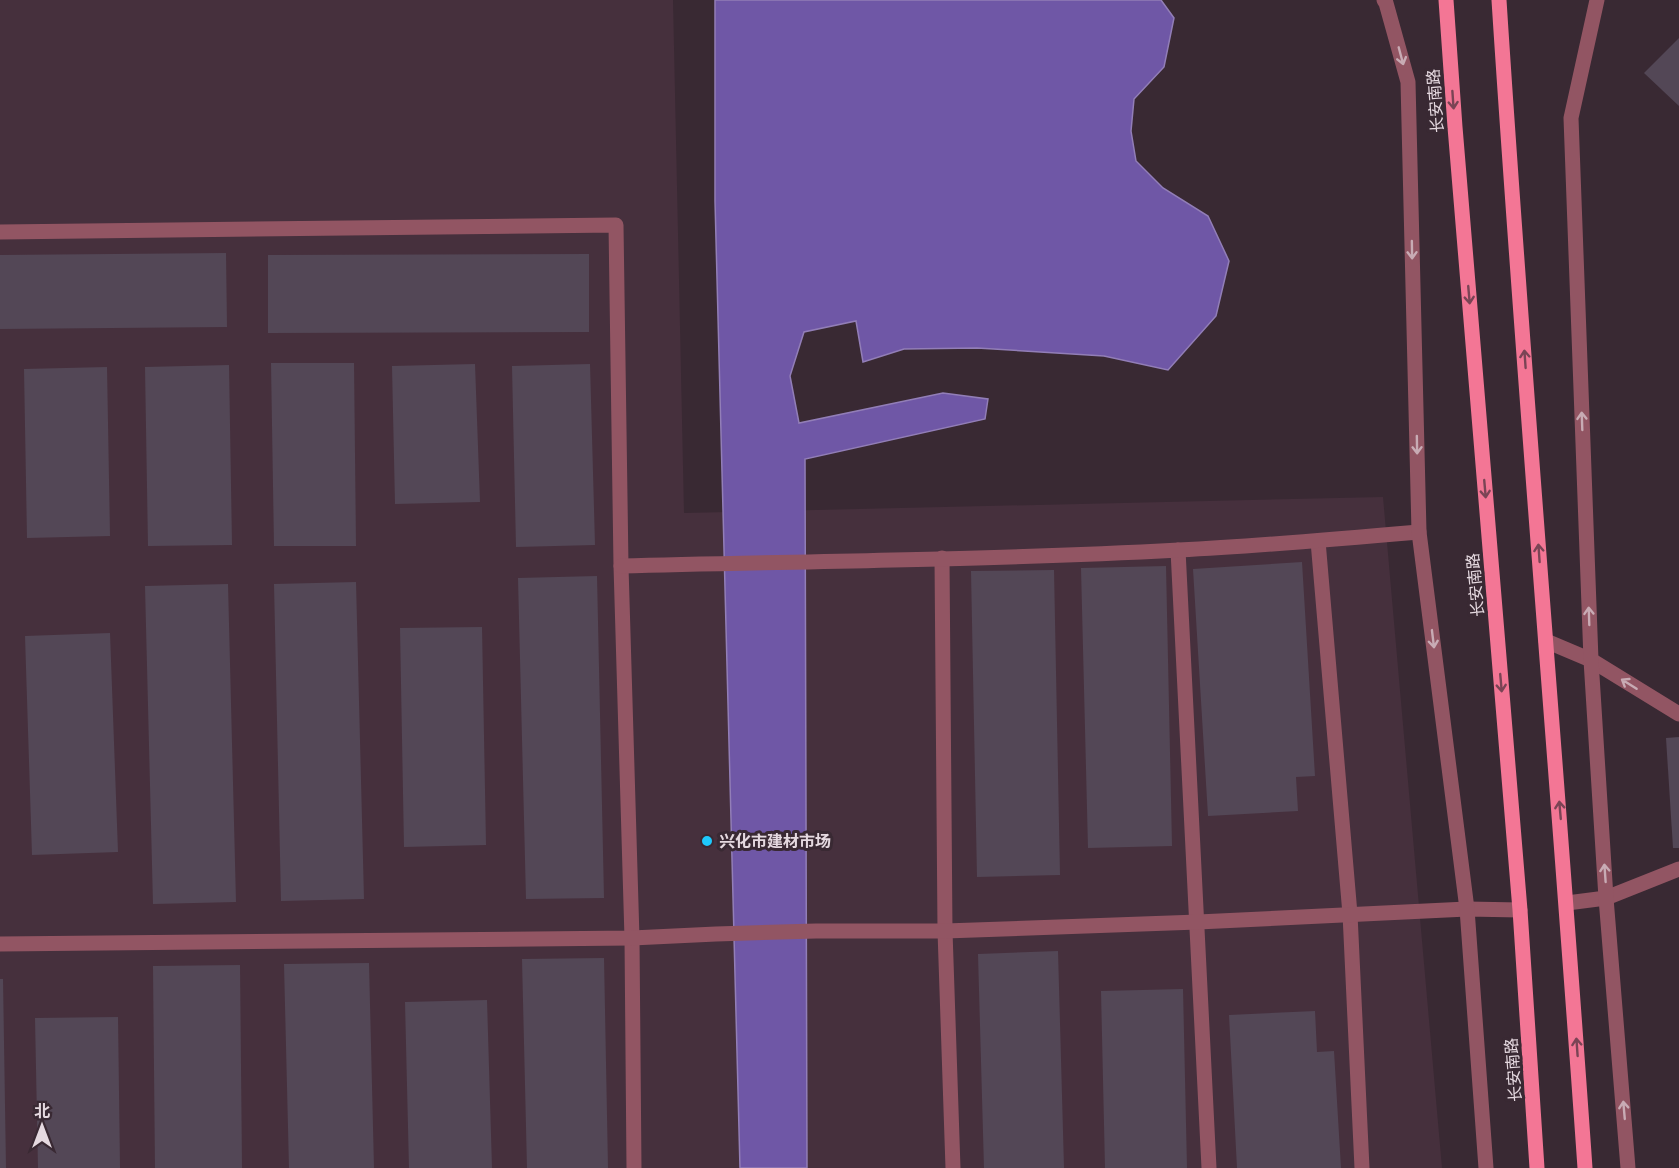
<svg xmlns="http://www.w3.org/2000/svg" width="1679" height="1168" font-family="Mulish,'Noto Sans SC',sans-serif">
<rect width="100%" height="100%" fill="#392933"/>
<polygon fill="#46303d" points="0,0 673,0 684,513 1383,497 1442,1168 0,1168"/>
<polygon fill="#6f57a6" stroke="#927eb7" stroke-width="1.5" points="715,0 1161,0 1174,18 1164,67 1134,99 1131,131 1136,161 1163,188 1208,216 1229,261 1216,316 1168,370 1104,356 977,348 904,349 863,362 856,321 804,332 790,376 799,423 943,393 988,399 985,419 805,459 807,1168 740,1168 715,201"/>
<g fill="#534756">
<polygon points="1679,38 1679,106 1644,73"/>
<polygon points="226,253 227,327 0,329 0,255"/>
<polygon points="589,254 589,332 268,333 268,255"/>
<polygon points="271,363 354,363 356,546 274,546"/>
<polygon points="475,364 480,502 395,504 392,366"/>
<polygon points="590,364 595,545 516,547 512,366"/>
<polygon points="229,365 232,545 148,546 145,367"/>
<polygon points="107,367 110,536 27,538 24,369"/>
<polygon points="1302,562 1315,776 1296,777 1298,811 1208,816 1193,569"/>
<polygon points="1166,566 1172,846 1088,848 1081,568"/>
<polygon points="1054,570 1060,875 977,877 971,571"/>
<polygon points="597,576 604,898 526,899 518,578"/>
<polygon points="356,582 364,899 281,901 274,584"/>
<polygon points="228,584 236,902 153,904 145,586"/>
<polygon points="482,627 486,845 404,847 400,628"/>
<polygon points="110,633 118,852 32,855 25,636"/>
<polygon points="1679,737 1679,848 1673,848 1666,738"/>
<polygon points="1058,951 1064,1168 984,1168 978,954"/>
<polygon points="604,958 608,1168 527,1168 522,959"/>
<polygon points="369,963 374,1168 289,1168 284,964"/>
<polygon points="240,965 242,1168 155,1168 153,966"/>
<polygon points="0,979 3,979 6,1168 0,1168"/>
<polygon points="1183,989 1187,1168 1105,1168 1101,991"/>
<polygon points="487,1000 492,1168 409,1168 405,1002"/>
<polygon points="1315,1011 1317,1052 1334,1051 1341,1168 1237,1168 1229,1015"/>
<polygon points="118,1017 120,1168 38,1168 35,1018"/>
</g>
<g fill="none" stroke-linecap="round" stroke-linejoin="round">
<g stroke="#925563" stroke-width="15">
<polyline points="0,232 616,225 621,566 632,938 634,1168"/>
<polyline points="1318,541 1350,914 1362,1168"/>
<polyline points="1178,550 1209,1168"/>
<polyline points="942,558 945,931 953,1168"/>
<path d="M621,566c186,-5 372,-6 558,-16 80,-4 160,-11 240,-18"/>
<polyline points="1546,641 1591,660 1679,714"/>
<polyline points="1567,903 1606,898 1679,869"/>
<polyline points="0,944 632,938 716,934 816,931 945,931 1198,922 1467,909 1520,910"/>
</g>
<g stroke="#925563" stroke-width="15">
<polyline points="1384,0 1386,3 1408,82 1419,532 1467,909 1486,1168"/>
<polyline points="1597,0 1571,118 1591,660 1606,898 1628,1168"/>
</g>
<g stroke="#f37695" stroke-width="15">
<polyline points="1446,0 1455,127 1520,910 1537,1168"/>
<path d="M1499,0c25,390 59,779 86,1168"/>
</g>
</g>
<defs><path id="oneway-shaft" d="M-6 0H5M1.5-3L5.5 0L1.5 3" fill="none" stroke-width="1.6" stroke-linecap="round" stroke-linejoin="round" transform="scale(1.5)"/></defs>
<g stroke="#c8abb4">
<use href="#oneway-shaft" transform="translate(1401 56) rotate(75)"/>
<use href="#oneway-shaft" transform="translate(1412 250) rotate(89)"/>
<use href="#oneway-shaft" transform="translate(1582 421) rotate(-92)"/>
<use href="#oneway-shaft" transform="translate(1417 445) rotate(89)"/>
<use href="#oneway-shaft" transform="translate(1589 616) rotate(-92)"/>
<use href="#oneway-shaft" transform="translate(1433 639) rotate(83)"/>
<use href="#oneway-shaft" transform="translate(1629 684) rotate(-148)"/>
<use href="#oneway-shaft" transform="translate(1605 873) rotate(-94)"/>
<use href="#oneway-shaft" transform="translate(1624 1110) rotate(-95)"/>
</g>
<g stroke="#7a4455">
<use href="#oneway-shaft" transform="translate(1453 100) rotate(86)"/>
<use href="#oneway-shaft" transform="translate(1469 295) rotate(85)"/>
<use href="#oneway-shaft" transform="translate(1525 359) rotate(-94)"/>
<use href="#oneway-shaft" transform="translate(1485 489) rotate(85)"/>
<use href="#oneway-shaft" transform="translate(1539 553) rotate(-94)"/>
<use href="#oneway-shaft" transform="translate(1501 683) rotate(85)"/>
<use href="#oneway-shaft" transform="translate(1560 810) rotate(-95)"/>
<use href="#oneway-shaft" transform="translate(1577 1047) rotate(-94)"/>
</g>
<circle fill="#1ec9fd" stroke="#392933" stroke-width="2" cx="707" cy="841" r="6"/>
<g text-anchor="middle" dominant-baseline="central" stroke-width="6" stroke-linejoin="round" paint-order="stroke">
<g font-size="16" fill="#e5d9e0" stroke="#392933">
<text transform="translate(1435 101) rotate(-94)">长安南路</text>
<text transform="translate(1475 585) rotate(-95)">长安南路</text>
<text transform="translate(1513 1070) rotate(-94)">长安南路</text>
</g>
<g font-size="16" font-weight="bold" fill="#e5d9e0" stroke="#392933" text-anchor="start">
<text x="719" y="841">兴化市建材市场</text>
</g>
</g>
<g transform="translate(42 1126)" stroke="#392933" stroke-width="4.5" paint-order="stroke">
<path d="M0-4.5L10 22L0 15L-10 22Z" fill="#e5d9e0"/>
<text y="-9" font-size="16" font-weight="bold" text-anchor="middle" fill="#e5d9e0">北</text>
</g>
</svg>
